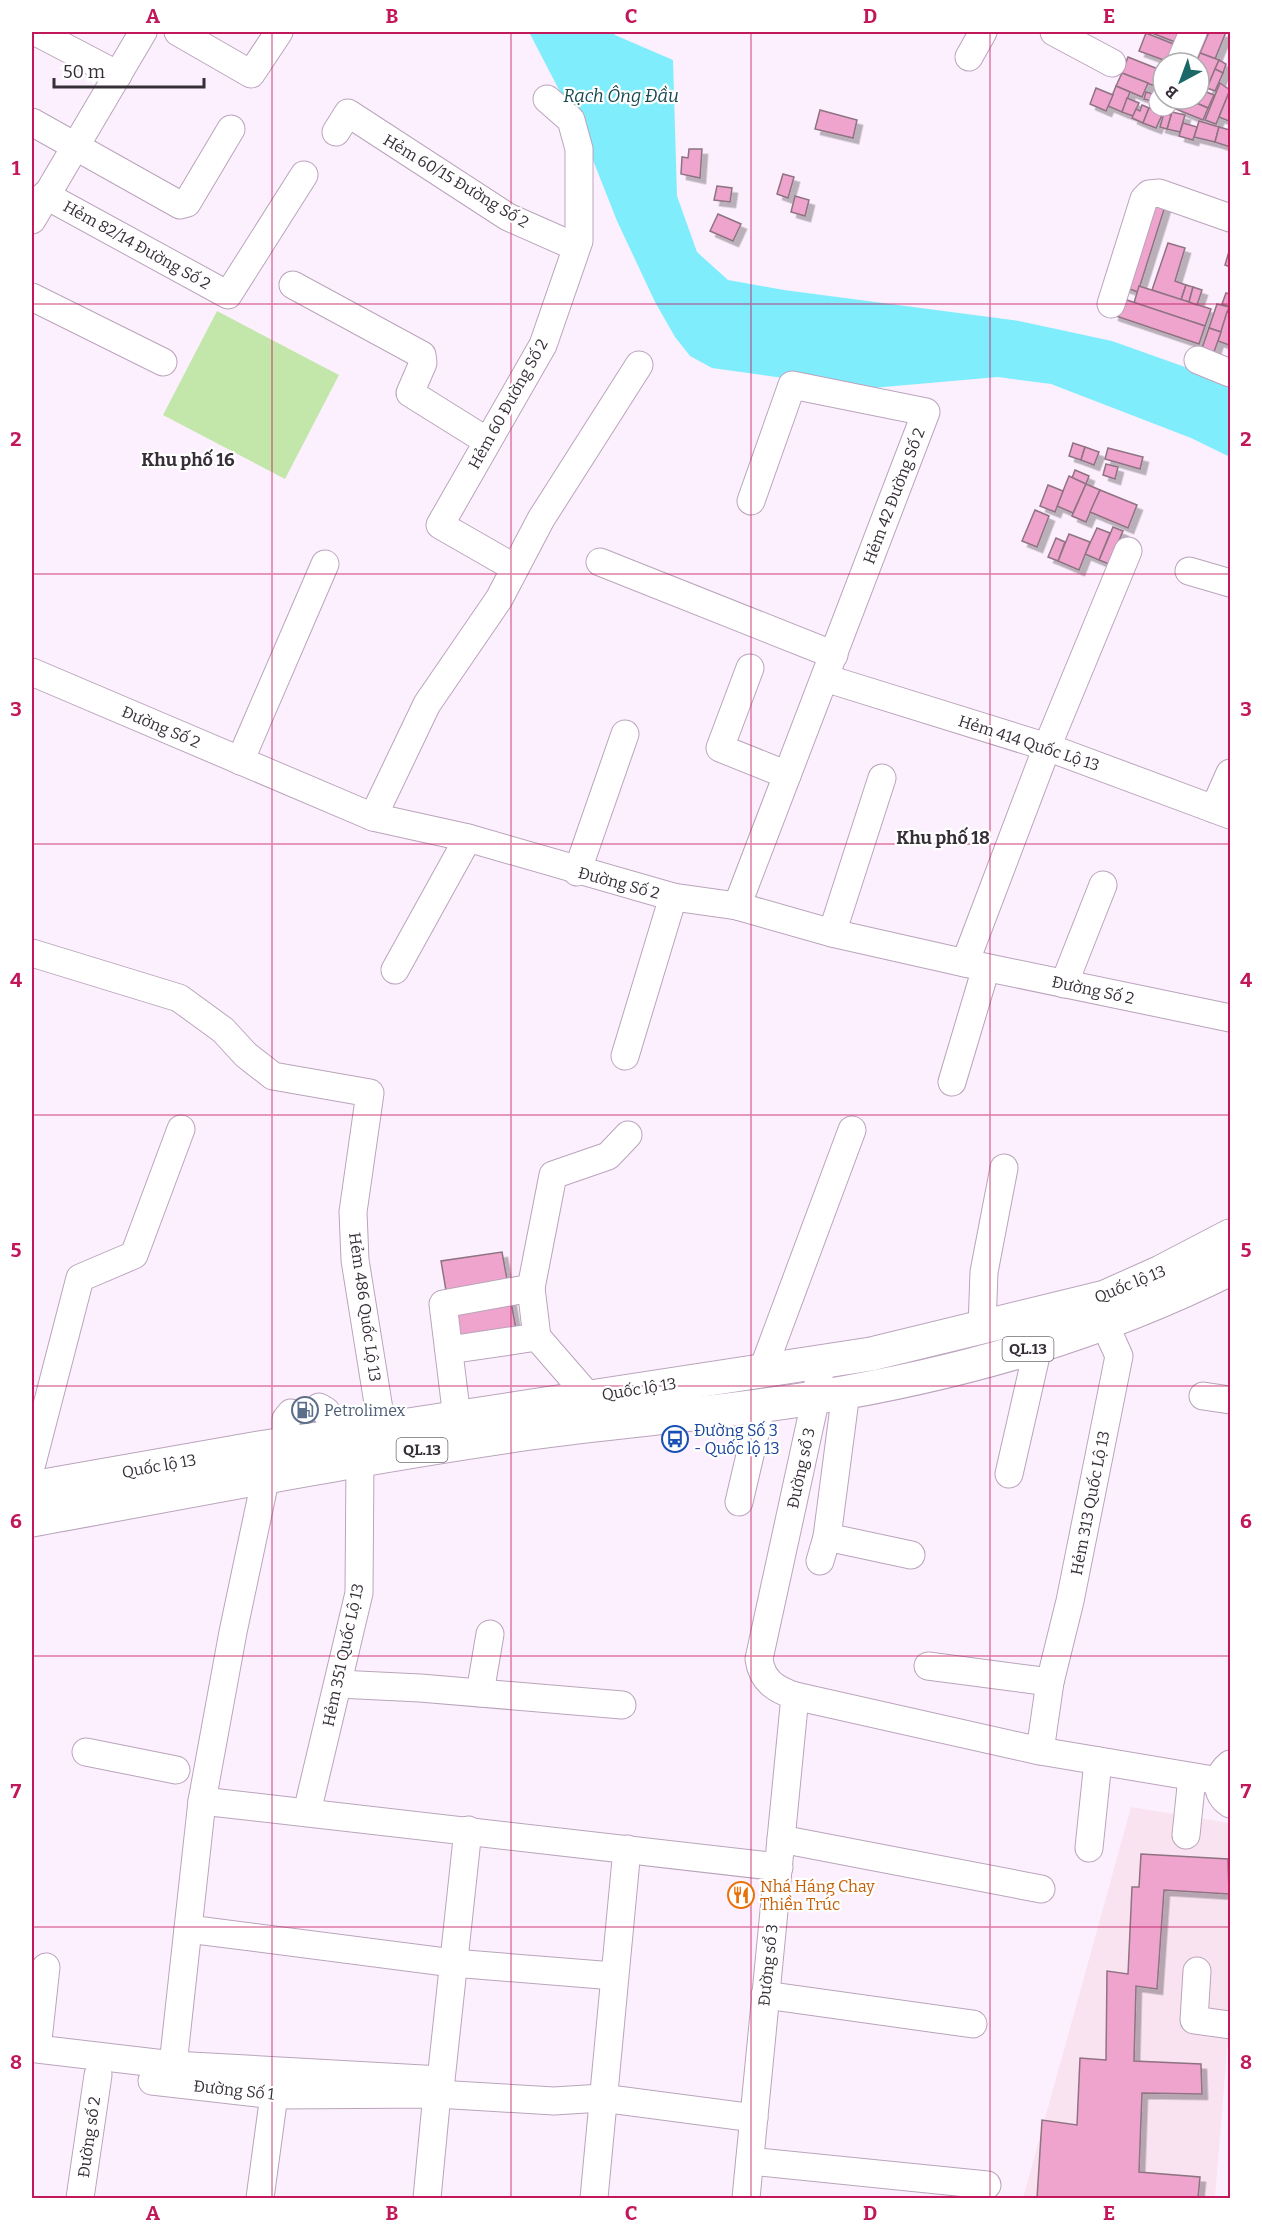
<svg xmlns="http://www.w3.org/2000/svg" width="1262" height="2230" font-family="Bitter,serif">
<defs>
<filter id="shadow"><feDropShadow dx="5.5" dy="5.5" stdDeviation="0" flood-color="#0004"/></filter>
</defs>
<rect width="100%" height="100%" fill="#fdf0fe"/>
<polygon fill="#fae3f1" points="1131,1807 1230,1823 1230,2014 1215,2198 1023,2198"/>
<polygon fill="#c3e6aa" points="217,311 339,375 285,479 163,415"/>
<polygon fill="#80edfd" points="529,32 613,32 615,35 673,60 677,196 697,252 728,280 784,290 1019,321 1112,341 1230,383 1230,457 1191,438 1051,384 998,377 861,389 712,368 690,356 675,337 655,302 617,221 585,140"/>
<g fill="#eea4cd" stroke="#8f7382" stroke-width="1.5" filter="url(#shadow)">
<polygon points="1149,32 1182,32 1178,43"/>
<polygon points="1209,32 1226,32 1215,59 1200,53"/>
<polygon points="1146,33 1176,45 1169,62 1139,51"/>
<polygon points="1200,53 1219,60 1210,81 1199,76 1199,63 1196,63"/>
<polygon points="1128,57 1163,71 1157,87 1122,73"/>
<polygon points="1219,60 1226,64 1223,73 1215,69"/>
<polygon points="1215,69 1223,73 1215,91 1207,88"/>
<polygon points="1122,73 1148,83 1142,97 1116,86"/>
<polygon points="1220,83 1230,90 1216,124 1205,120"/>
<polygon points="1116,86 1130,92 1122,112 1108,106"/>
<polygon points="1096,88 1113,95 1106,111 1090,104"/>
<polygon points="1199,89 1214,95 1208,108 1187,99 1199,99"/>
<polygon points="1230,90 1230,118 1229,121 1219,117"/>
<polygon points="1146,92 1160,96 1158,103 1144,99"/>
<polygon points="1127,98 1139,103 1133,116 1122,112"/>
<polygon points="1180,99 1187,99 1208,108 1203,120 1176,109"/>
<polygon points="1142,105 1149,108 1143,123 1132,118 1136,109 1140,111"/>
<polygon points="1149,108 1163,113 1156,128 1143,123"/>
<polygon points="820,110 857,120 853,138 815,129"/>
<polygon points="1172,112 1185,115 1180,132 1167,129"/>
<polygon points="1164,113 1171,115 1167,129 1160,127"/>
<polygon points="1199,121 1219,127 1215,142 1194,137"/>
<polygon points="1183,123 1197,127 1193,140 1179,136"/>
<polygon points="1219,127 1230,130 1230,147 1215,142"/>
<polygon points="689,149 702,149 700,178 681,174 682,157 688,158"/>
<polygon points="783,174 794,177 788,198 777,194"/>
<polygon points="717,186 732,188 730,202 714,200"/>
<polygon points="1148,193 1167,200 1138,292 1118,285"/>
<polygon points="795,196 809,200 805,216 791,212"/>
<polygon points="718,214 741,224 733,241 710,231"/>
<polygon points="1168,243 1185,248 1175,281 1186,285 1181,300 1152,290"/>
<polygon points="1230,248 1230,267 1225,265"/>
<polygon points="1186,285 1193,287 1189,302 1181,300"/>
<polygon points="1139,286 1211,309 1205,326 1134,303"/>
<polygon points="1193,287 1202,290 1197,305 1189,302"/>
<polygon points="1226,293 1230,294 1230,307 1222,304"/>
<polygon points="1118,297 1205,326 1199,344 1113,315"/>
<polygon points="1217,304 1229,307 1221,332 1209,328"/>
<polygon points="1227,312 1230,313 1229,345 1218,341"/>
<polygon points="1209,328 1221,332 1213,355 1201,351"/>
<polygon points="1073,443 1085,447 1081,460 1069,456"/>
<polygon points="1085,447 1099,452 1094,465 1081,460"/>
<polygon points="1108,448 1143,457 1140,469 1105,459"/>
<polygon points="1106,464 1118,467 1115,479 1103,475"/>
<polygon points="1075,470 1089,476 1086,484 1072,478"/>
<polygon points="1069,476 1086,484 1073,513 1057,506"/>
<polygon points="1086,484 1100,490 1086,522 1072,516"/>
<polygon points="1048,485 1063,491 1055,512 1040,506"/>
<polygon points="1100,490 1137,505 1128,528 1090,512"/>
<polygon points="1035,510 1049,516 1037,547 1022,541"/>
<polygon points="1113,527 1123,531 1109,564 1099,560"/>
<polygon points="1097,528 1110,533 1099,560 1085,554"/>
<polygon points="1069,534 1090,542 1079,570 1058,561"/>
<polygon points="1056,538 1065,542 1058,561 1048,557"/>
<polygon points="502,1252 516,1329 454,1338 441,1261"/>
<polygon points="317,1399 320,1417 292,1421 289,1403"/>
<polygon points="1141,1854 1228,1859 1229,1894 1164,1890 1157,1989 1136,1986 1134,2061 1201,2064 1202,2094 1142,2093 1139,2172 1200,2177 1198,2198 1037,2198 1042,2120 1077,2125 1080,2058 1106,2060 1107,1971 1128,1974 1132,1887 1139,1887"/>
</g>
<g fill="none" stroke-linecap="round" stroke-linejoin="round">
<defs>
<g id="minor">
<polyline points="36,32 118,75"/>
<polyline points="178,32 251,74 279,32"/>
<polyline points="1054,32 1112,63"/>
<polyline points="969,57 983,32"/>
<polyline points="1180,63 1193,32"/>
<polyline points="1163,102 1165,99"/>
<polyline points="32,122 180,205 187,203 231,129"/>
<polyline points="336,132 348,113 508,217 576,247"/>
<polyline points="45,195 228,295 304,175"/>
<polyline points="32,220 143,32"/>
<polyline points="293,285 422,355 423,363 410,393 487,441"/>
<polyline points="32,297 163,362"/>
<polyline points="1111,304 1144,199 1149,194 1159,193 1230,218"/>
<polyline points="1198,360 1230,373"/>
<polyline points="600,562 834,655"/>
<polyline points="515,568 440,525 543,345 579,241 579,149 571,120 547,99"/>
<polyline points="1189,571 1230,583"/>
<polyline points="750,668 720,748 787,775"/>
<polyline points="32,672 373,817 468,838 673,897 737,906 832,933 965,963 1230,1018"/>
<polyline points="825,678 1047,747 1230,815"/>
<polyline points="240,761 325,564"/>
<polyline points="1214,809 1230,773"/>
<polyline points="373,817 427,704 499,599 541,519 639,365"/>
<polyline points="577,872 625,734"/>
<polyline points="737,906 926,412 792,385 751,501"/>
<polyline points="832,933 882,778"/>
<polyline points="32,953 179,998 223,1030 246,1055 273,1076 370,1093 353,1212 355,1260 382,1428"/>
<polyline points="965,963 1047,747 1128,551"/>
<polyline points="395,970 468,838"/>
<polyline points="1064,984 1103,885"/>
<polyline points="625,1056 673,897"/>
<polyline points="952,1082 986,968"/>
<polyline points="531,1288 537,1337"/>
<polyline points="982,1327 984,1272 1004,1168"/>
<polyline points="449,1350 537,1337 589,1397"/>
<path d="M821,1363l-5,34 -57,262c3,22 16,30 36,37l245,55 179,30"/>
<polyline points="763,1369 852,1130"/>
<polyline points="1203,1396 1230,1400"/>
<polyline points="319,1407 326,1411 337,1435"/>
<polyline points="457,1418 443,1304 531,1288 553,1175 608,1156 628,1135"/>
<polyline points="286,1444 286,1419 291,1413"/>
<polyline points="32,1463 80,1278 134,1255 181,1129"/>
<polyline points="1009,1474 1038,1347"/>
<polyline points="739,1502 762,1404"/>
<polyline points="827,1537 911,1555"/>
<polyline points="820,1561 827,1537 846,1392"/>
<polyline points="928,1666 1050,1682"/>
<polyline points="338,1684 420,1688 622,1705"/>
<polyline points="480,1693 490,1634"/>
<polyline points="1040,1751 1050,1682 1070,1601 1119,1356 1105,1325"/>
<polyline points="86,1752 176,1770"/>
<path d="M1230,1764c-14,11 -16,30 0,40"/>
<polyline points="202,1801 779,1867"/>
<polyline points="307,1812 359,1593 360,1460"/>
<polyline points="1186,1835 1192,1777"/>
<polyline points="781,1839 1041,1889"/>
<polyline points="1089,1848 1098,1761"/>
<polyline points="188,1929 453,1963 614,1976"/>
<polyline points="46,1967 37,2049 173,2065 441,2080 468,1830"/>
<polyline points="1197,1971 1194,2020 1230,2025"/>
<polyline points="765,1995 973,2024"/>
<polyline points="173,2065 202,1801 233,1632 266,1476"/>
<polyline points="152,2081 274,2095 437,2094 554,2101 602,2098 754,2118"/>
<polyline points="750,2161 987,2185"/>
<polyline points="80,2198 98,2075"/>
<polyline points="260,2198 274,2095"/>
<polyline points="427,2198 437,2094"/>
<polyline points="594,2198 627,1849"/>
<polyline points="746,2198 795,1696"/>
</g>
<g id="highway">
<polyline points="32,1488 259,1448 871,1354 1105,1297 1161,1272 1230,1236"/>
<path d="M32,1520c166,-30 331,-63 499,-87 96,-13 193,-20 288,-36 145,-24 280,-63 411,-128"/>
</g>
</defs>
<use href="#minor" stroke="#baa4bc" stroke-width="29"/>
<use href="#highway" stroke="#baa4bc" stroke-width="35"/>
<use href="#minor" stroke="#fff" stroke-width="27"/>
<use href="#highway" stroke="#fff" stroke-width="33"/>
</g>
<path fill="none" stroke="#c2185b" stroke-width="1.5" stroke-opacity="0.55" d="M272,32v2166M511,32v2166M751,32v2166M990,32v2166M32,304h1198M32,574h1198M32,844h1198M32,1115h1198M32,1386h1198M32,1656h1198M32,1927h1198"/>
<defs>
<symbol id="fuel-ring" viewBox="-11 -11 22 22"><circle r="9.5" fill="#fff" stroke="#5c6f8a" stroke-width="1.5"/><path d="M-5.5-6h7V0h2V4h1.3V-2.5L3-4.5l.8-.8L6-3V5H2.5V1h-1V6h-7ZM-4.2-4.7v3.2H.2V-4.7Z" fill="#5c6f8a"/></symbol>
<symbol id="bus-ring" viewBox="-11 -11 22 22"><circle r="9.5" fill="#fff" stroke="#1a4fb4" stroke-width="1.5"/><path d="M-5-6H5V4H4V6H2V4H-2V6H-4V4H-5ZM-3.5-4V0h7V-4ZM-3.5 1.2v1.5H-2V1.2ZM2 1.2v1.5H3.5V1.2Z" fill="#1a4fb4"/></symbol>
<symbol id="restaurant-ring" viewBox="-11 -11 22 22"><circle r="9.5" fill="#fff" stroke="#e8710a" stroke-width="1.5"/><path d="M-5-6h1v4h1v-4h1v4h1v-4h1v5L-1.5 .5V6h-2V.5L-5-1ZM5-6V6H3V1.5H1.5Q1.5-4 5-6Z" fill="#e8710a"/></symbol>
</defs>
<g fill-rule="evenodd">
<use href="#fuel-ring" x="290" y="1395" width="30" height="30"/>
<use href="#bus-ring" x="660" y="1424" width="30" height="30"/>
<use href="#restaurant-ring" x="726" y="1880" width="30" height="30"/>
</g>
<g text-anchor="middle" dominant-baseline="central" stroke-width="4.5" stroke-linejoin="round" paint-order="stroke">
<g fill="#fff" stroke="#736d74" stroke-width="1.5">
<rect x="1002.5" y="1337" width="51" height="24" rx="4.5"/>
<rect x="396.5" y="1438" width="51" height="24" rx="4.5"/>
</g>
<g font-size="15" font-weight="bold" fill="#372f38">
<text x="1028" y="1349">QL.13</text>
<text x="422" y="1450">QL.13</text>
</g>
<g font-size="16" fill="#372f38" stroke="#fff">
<text transform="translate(456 181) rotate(31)">Hẻm 60/15 Đường Số 2</text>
<text transform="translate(137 245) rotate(29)">Hẻm 82/14 Đường Số 2</text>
<text transform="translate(508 404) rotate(-61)">Hẻm 60 Đường Số 2</text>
<text transform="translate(894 496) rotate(-69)">Hẻm 42 Đường Số 2</text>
<text transform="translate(161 727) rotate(23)">Đường Số 2</text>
<text transform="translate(1029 743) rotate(18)">Hẻm 414 Quốc Lộ 13</text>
<text transform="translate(619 883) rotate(15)">Đường Số 2</text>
<text transform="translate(1093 990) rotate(12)">Đường Số 2</text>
<text transform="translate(1130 1284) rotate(-22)">Quốc lộ 13</text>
<text transform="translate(365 1307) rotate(82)">Hẻm 486 Quốc Lộ 13</text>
<text transform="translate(639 1389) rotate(-9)">Quốc lộ 13</text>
<text transform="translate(159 1466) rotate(-10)">Quốc lộ 13</text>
<text transform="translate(801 1468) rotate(-78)">Đường sổ 3</text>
<text transform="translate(1090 1503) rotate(-79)">Hẻm 313 Quốc Lộ 13</text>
<text transform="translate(343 1655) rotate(-78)">Hẻm 351 Quốc Lộ 13</text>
<text transform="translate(768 1965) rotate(-84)">Đường sổ 3</text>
<text transform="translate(234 2090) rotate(6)">Đường Số 1</text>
<text transform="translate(89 2137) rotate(-82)">Đường số 2</text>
</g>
<g font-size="16" fill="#4e5e75" stroke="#fff" text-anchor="start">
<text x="324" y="1410">Petrolimex</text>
</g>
<g font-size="16" fill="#164399" stroke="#fff" text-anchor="start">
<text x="694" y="1430">Đường Số 3<tspan x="694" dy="18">- Quốc lộ 13</tspan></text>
</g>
<g font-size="16" fill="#c56008" stroke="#fff" text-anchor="start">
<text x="760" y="1886">Nhá Háng Chay<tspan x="760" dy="18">Thiền Trúc</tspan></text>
</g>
<g font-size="18" font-style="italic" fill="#17494f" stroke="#fff">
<text x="621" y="96">Rạch Ông Đầu</text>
</g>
<g font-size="18" font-weight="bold" fill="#372f38" stroke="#fff">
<text x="188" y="460">Khu phố 16</text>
<text x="943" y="838">Khu phố 18</text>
</g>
</g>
<rect width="1262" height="2230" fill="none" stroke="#ffffff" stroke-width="66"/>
<g transform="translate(1181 81) rotate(221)"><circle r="28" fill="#ffffff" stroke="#afacaf" stroke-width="1.5"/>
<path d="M0-4.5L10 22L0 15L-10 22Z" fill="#1b6869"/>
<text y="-9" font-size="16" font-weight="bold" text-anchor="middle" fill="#372f38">B</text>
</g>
<path d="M54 78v9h150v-9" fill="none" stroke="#372f38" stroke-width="3"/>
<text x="63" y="78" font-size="18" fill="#372f38" stroke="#ffffff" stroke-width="4.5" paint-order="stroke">50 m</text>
<rect x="33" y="33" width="1196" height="2164" fill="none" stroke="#c2185b" stroke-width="2"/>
<g font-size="20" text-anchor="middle" font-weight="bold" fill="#c2185b">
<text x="153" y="23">A</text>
<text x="392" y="23">B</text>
<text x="631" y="23">C</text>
<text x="870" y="23">D</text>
<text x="1109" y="23">E</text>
<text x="16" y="175">1</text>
<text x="1246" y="175">1</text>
<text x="16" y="446">2</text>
<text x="1246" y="446">2</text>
<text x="16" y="716">3</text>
<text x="1246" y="716">3</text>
<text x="16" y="987">4</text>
<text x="1246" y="987">4</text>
<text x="16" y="1257">5</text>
<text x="1246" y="1257">5</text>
<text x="16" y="1528">6</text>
<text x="1246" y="1528">6</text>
<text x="16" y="1798">7</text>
<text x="1246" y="1798">7</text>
<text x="16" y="2069">8</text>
<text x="1246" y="2069">8</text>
<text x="153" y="2220">A</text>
<text x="392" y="2220">B</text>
<text x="631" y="2220">C</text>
<text x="870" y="2220">D</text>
<text x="1109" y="2220">E</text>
</g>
</svg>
